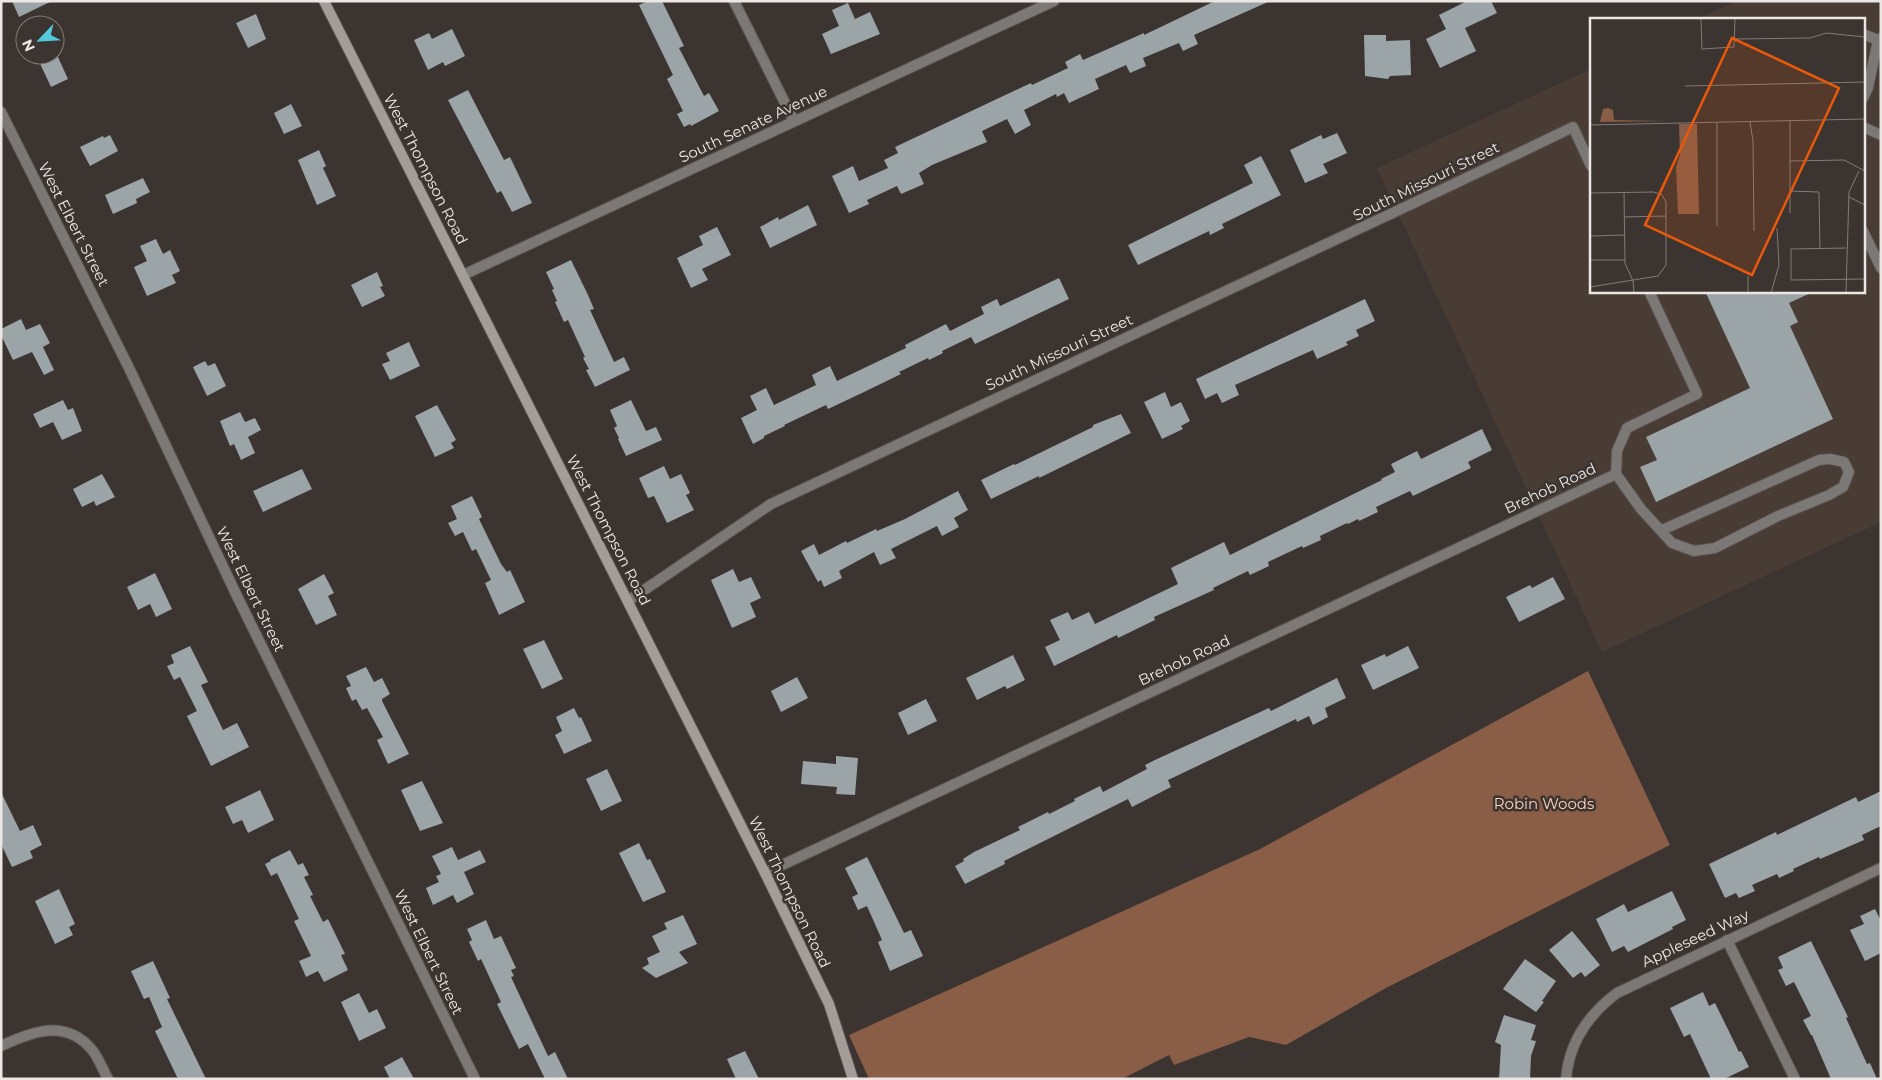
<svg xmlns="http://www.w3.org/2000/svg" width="1882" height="1080" font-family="Montserrat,sans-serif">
<rect width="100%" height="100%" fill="#3b3430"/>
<polygon fill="#483c35" points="1736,1 1881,1 1881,522 1602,652 1377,168 1591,69 1591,291 1863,291 1863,19 1698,19"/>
<polygon fill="#8a5d47" points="1588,671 1670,845 1384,989 1286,1045 1249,1037 1174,1065 1169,1055 1122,1079 869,1079 849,1035 1260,849"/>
<g fill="#9ba5a7">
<polygon points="12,1 52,1 19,17"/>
<polygon points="648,1 662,1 684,46 679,48 704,96 709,93 719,111 691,126 690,124 684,127 677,114 683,111 667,79 673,75 639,5"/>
<polygon points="1215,1 1270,1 1194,35 1198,44 1183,51 1179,43 1143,58 1146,66 1130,73 1126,65 1095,79 1099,89 1069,103 1064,93 1057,97 1056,94 1024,110 1031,125 1015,134 1007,119 982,131 987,142 932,165 919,173 924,184 901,194 897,186 867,200 869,204 849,213 832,176 853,166 859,181 888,168 884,160 898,153 895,147 1031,83 1032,85 1068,68 1065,62 1080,54 1083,60 1144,33 1144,35"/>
<polygon points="1467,1 1491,1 1497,13 1465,28 1476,51 1440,68 1426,39 1446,29 1439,15"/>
<polygon points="848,3 855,19 870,12 880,34 831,54 822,34 839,26 832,10"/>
<polygon points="256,14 266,39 248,48 236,23"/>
<polygon points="452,29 465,56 445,66 443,62 428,70 414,40 429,33 432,39"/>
<polygon points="1364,35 1386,35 1386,41 1410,40 1411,75 1390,76 1388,79 1365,76"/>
<polygon points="36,55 57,55 68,79 51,87"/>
<polygon points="468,90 504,160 510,157 532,203 512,212 501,191 497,193 448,100"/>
<polygon points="291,104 302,126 284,134 274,113"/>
<polygon points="1337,133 1347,153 1323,164 1328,173 1305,183 1290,150 1321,135 1323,139"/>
<polygon points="110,135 118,151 90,166 80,147 103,136 104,138"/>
<polygon points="319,150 326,166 323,168 336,196 317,205 298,160"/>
<polygon points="1261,156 1281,195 1222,224 1224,228 1210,235 1209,231 1138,265 1128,245 1253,183 1244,165"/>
<polygon points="143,178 150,192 136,199 137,203 113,214 105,195"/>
<polygon points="808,205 817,225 770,248 760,227 778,217 779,220"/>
<polygon points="717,227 731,255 702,269 708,280 691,288 677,258 703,245 699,236"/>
<polygon points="156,239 163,254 170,250 180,271 172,275 176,283 147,296 134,267 147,261 140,246"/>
<polygon points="571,260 588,295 594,309 590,310 614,362 624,357 630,370 595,387 586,370 589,369 583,358 585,357 568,320 564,322 555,302 557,301 552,290 554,289 546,272"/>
<polygon points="377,272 383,286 380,287 385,296 362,307 351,285"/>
<polygon points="1059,278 1069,299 975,344 971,337 942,351 943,353 929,360 928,358 899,372 901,374 862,393 828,409 826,405 784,425 785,426 764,436 764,438 753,444 741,418 757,410 750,396 766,388 774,405 816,385 812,375 830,366 837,381 906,348 905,345 946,324 950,331 984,314 981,307 997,299 1000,306"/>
<polygon points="1705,291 1815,291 1789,303 1798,322 1790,326 1833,419 1656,502 1640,467 1657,460 1646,437 1750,388"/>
<polygon points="1365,299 1375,321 1356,330 1359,336 1346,342 1348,345 1317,359 1313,350 1235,385 1239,395 1222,403 1217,393 1205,399 1196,379"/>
<polygon points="21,319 26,330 40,324 50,343 43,347 54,370 44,375 32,352 13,360 1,335 1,329"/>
<polygon points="409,342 420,366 390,380 382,364 390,361 386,353"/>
<polygon points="205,361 208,366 215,363 226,386 207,396 193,367"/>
<polygon points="1165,392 1171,407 1181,402 1190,421 1181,426 1183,429 1162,439 1144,402"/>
<polygon points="63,400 68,410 73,408 82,431 62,440 53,422 40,428 33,414"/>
<polygon points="631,400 646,431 656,427 662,440 626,456 618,439 619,438 614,428 617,426 610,410"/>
<polygon points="437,405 456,440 451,443 454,448 435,457 415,416"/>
<polygon points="240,412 245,422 255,418 261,430 248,437 255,453 241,460 234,444 230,446 220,421"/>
<polygon points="1121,414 1131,433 1039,478 1039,476 991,499 981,480 1014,464 1015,465 1093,427 1093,425"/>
<polygon points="1482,429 1492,450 1468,462 1471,468 1413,496 1410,491 1376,507 1378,512 1359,521 1358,519 1348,524 1347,523 1320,536 1321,540 1303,548 1302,546 1268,562 1269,566 1250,575 1248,571 1213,588 1214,590 1154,617 1155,620 1118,638 1117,635 1054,666 1045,647 1060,640 1050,620 1068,612 1072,620 1089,612 1095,624 1178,584 1171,568 1224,542 1230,555 1382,480 1381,479 1395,472 1391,464 1417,451 1421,459"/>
<polygon points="664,466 670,479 681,474 690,493 686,495 694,510 667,523 654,496 648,498 639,478"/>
<polygon points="302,469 312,489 263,512 253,491"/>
<polygon points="102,474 115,497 96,506 94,501 82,507 73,489"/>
<polygon points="958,491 968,510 954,518 959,527 942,536 937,526 891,549 896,558 880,565 874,552 839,571 842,578 824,587 821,580 818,582 801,551 814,544 819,555 846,541 847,543 876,529 877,531 905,519"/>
<polygon points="472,496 482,517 479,519 501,564 507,572 510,570 525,602 499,615 485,583 491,580 476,549 472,551 463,532 455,536 448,523 457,519 451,506"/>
<polygon points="733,569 739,582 751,577 761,598 750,603 756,617 732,628 711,580"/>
<polygon points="155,573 172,609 156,617 150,604 138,610 127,587"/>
<polygon points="324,574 334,593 328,596 337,615 316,625 298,589"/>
<polygon points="1553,577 1565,599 1519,622 1506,597 1530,585 1532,588"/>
<polygon points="544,640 563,679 542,689 523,649"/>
<polygon points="190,646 208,682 201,685 223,730 237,723 249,747 211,766 187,716 197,711 180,677 174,680 167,666 174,663 171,655"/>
<polygon points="1408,646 1419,668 1373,690 1361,665 1385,654 1386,657"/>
<polygon points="1013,655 1025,680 1007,689 1005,686 977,700 966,678"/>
<polygon points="366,667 374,682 382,678 390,694 382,699 382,701 409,754 388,764 377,740 383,737 367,708 362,710 356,699 352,701 346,688 351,686 346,676"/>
<polygon points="797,677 808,698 781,712 771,691"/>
<polygon points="1337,678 1346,698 1325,708 1328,717 1313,725 1309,716 1297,722 1296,719 1168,780 1171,787 1132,807 1128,799 1004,861 1005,864 965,884 955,866 964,861 963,859 974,852 1020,830 1018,827 1048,812 1049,814 1075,801 1074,799 1100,786 1103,792 1147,769 1145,765 1157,759 1269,708 1271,711"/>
<polygon points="926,699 937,721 908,735 898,713"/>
<polygon points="574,708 579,718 581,717 592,741 564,754 555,735 562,731 556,717"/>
<polygon points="836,756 858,758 855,795 836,794 837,787 801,784 803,761 836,764"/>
<polygon points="607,769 622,801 601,811 586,779"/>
<polygon points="422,781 443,823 420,831 401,790"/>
<polygon points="260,790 274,820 248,833 242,820 233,824 225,807"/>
<polygon points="1881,791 1881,826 1862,835 1864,840 1820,859 1819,857 1793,869 1794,871 1779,878 1777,874 1752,885 1755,891 1739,898 1736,893 1725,898 1709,864 1776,832 1777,835 1856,797 1858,802"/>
<polygon points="1,792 20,831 33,825 42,845 30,851 33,858 12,867 1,844"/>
<polygon points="639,843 647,860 650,859 666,892 643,902 619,853"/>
<polygon points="452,847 458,860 480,850 486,862 464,872 474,894 457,903 453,895 433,905 426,888 439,882 436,876 441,874 432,856"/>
<polygon points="290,850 298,865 303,863 309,875 304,877 313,895 310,896 323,922 328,919 345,954 341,955 348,970 324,982 318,971 306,977 299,961 311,956 294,921 299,919 277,873 271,876 265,864 271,861 270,860"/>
<polygon points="867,857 904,933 911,930 923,956 890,971 878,942 882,940 867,906 858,910 852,897 858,894 845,868"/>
<polygon points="59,889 75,924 69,927 73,935 55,944 35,901"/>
<polygon points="1672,891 1686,920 1672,927 1673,929 1628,952 1624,946 1612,952 1596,919 1624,904 1628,912"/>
<polygon points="1875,909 1881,921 1881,953 1865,961 1850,930 1864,924 1860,916"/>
<polygon points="683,915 697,944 679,952 688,963 656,978 642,968 649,964 647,958 660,952 652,936 667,929 664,923"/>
<polygon points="486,920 494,939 501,936 516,968 511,970 514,976 511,977 548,1056 555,1052 568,1079 545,1079 528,1044 519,1049 497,1004 501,1002 481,959 478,961 469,942 472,940 467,929"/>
<polygon points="1572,931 1600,965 1585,977 1581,972 1573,978 1549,950"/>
<polygon points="1811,941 1848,1017 1846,1018 1867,1064 1870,1063 1877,1079 1831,1079 1812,1035 1811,1035 1803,1020 1811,1016 1794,982 1786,986 1778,970 1783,968 1778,957"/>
<polygon points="1525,959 1556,981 1542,1001 1544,1002 1536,1012 1503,989"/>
<polygon points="153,961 170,998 167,999 206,1079 178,1079 155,1031 162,1027 149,997 144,999 131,971"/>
<polygon points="1703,992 1709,1006 1715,1003 1739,1052 1741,1051 1749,1067 1724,1079 1711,1079 1690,1034 1684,1037 1670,1008"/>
<polygon points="359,993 369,1013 377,1009 386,1028 359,1041 341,1002"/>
<polygon points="1504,1015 1536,1025 1531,1040 1536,1041 1531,1056 1530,1079 1499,1079 1501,1045 1495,1042"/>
<polygon points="745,1051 759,1079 736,1079 727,1059"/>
<polygon points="402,1057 414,1079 390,1079 384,1067"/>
</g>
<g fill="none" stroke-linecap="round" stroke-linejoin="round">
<defs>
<g id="lane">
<polyline points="1863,34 1878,40 1881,38"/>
<polyline points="1863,98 1868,88 1878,40"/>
<polyline points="1863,127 1881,135"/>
<polyline points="1517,154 1573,127 1591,166"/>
<polyline points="1863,231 1881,268"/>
<polyline points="1649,291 1697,394 1627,428 1617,451 1616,474 1641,509 1672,543 1694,551 1715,548 1778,516 1829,495 1843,487 1849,472 1844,462 1830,459 1819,460 1662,530"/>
</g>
<g id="street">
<polyline points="734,1 794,121"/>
<polyline points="1,112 129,368 236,594 475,1079"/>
<polyline points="463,275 1054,1"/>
<polyline points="628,601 771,504 1401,209 1517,154"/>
<polyline points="765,873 1616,474"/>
<polyline points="1727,940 1795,1079"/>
<path d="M1,1046c32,-15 66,-28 92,5 6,8 10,19 15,28"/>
<path d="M1566,1079c3,-36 23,-65 51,-86l264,-125"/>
</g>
<polyline id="secondary" points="324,1 765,873 829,1004 853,1079"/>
</defs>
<use href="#lane" stroke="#57514d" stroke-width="12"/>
<use href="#street" stroke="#57514d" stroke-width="12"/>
<use href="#secondary" stroke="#57514d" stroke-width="12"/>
<use href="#lane" stroke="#7c7876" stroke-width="10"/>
<use href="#street" stroke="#7c7876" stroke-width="10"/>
<use href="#secondary" stroke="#a39d9a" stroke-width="10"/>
</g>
<g text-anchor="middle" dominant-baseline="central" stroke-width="5" stroke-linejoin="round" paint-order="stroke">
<g font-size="15" fill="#ece7e5" stroke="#3b3430">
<text transform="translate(753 124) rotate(-25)">South Senate Avenue</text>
<text transform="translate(426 169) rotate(63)">West Thompson Road</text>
<text transform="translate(1426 181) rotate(-26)">South Missouri Street</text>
<text transform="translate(74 224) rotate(63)">West Elbert Street</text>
<text transform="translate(1059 352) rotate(-25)">South Missouri Street</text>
<text transform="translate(1550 488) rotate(-25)">Brehob Road</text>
<text transform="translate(609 530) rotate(63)">West Thompson Road</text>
<text transform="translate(251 589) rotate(64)">West Elbert Street</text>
<text transform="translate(1184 660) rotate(-25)">Brehob Road</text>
<text transform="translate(790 892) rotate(64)">West Thompson Road</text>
<text transform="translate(1695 938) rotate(-25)">Appleseed Way</text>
<text transform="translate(429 952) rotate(64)">West Elbert Street</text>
</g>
<g font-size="15" fill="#fed1bb" stroke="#3b3430">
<text x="1544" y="803">Robin Woods</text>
</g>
</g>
<g transform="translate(1590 18)">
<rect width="275" height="275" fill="#3b3430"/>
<path d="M18,90l5,2 1,10 53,1 -67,1 3,-13zM89,106h18l2,90h-21l-2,-47 4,-12z" fill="#8a5d47"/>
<path fill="none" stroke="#827c78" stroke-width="1" d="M111,0l1,31 32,-2 1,-29M145,21l75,-1 16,-5 39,4M95,68l180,-4M200,103v92M160,104l3,19 1,90M127,105v103M0,107l275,-6M200,143l54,-1 21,11M200,173l29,1 1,57M34,174l1,71 8,18 1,12M0,175l64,-1 8,3 4,7v63l-8,11 -68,11M259,179l16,8M34,199l42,-1M0,218l35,-1M256,230l-55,1v31l74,-1M0,242h35M158,275v-17M181,275l8,-28 -2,-37M256,275l3,-101 10,-21"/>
<path fill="#e8590c" fill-opacity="0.15" stroke="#e8590c" stroke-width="2.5" d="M142,20l107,50 -87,187 -107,-50z"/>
<rect width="275" height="275" fill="none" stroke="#ece7e5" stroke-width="2.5"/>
</g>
<rect width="1882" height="1080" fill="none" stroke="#ece7e5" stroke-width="5"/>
<g transform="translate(40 40) rotate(245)"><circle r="24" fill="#3b3430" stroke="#827c78"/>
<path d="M0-4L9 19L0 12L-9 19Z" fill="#54cadd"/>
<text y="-8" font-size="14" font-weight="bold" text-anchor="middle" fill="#ece7e5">N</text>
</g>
</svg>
